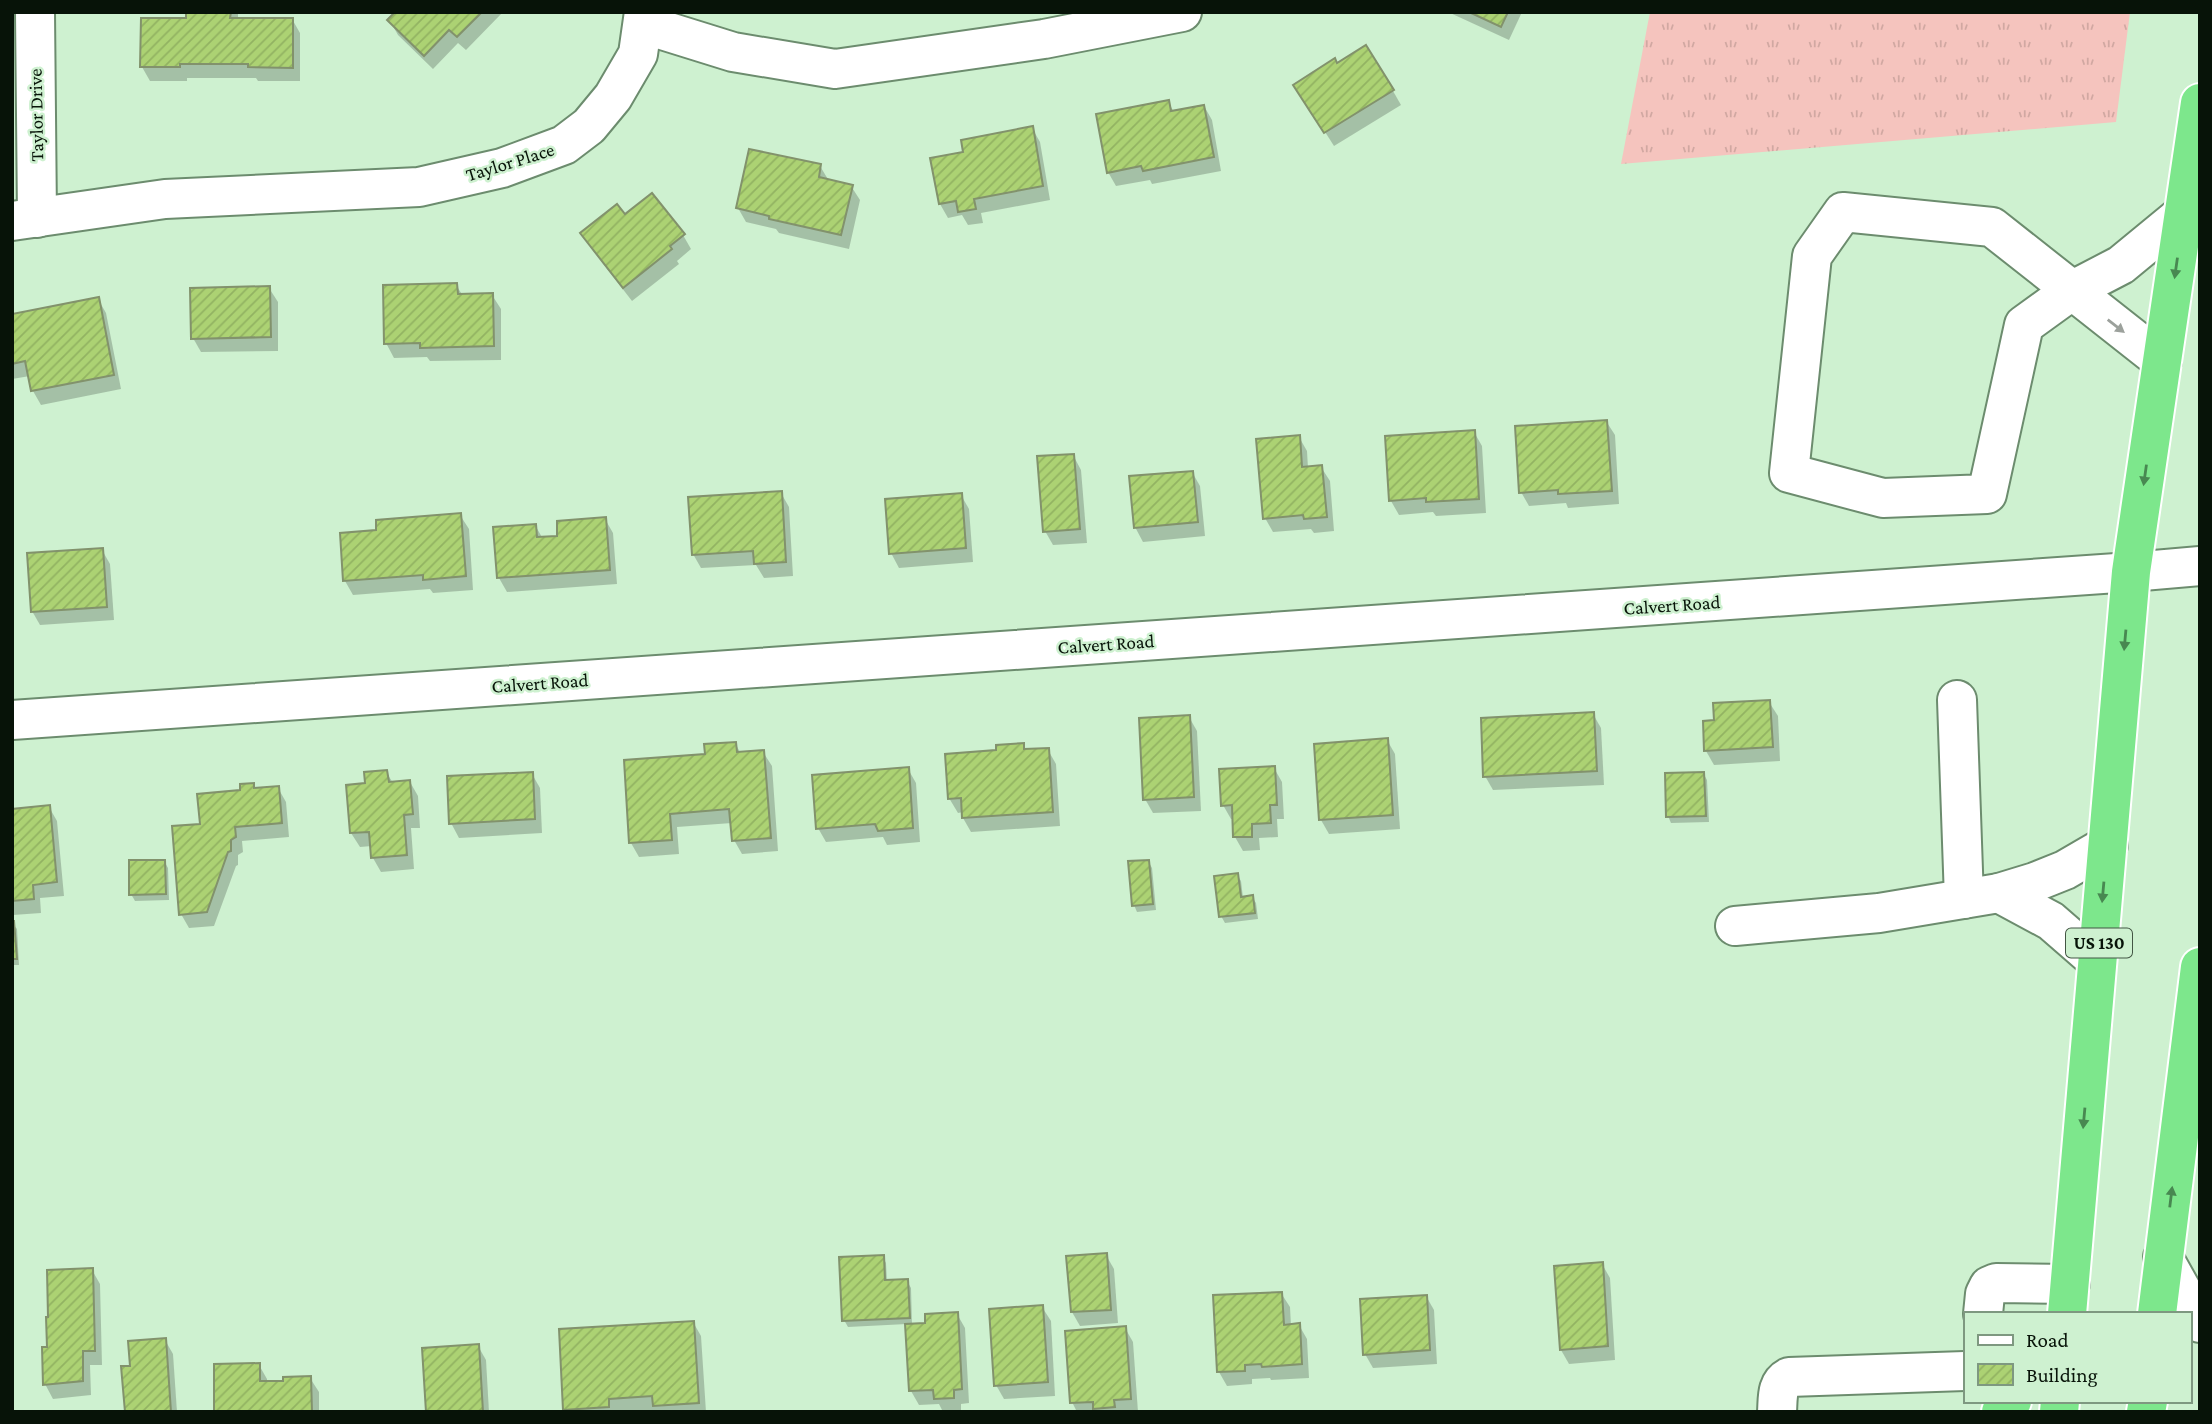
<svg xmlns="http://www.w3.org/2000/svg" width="2212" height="1424" font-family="'Crimson Pro',serif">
<defs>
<pattern id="grass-tufts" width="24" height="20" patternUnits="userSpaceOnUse" patternTransform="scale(1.75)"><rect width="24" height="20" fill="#f5c4be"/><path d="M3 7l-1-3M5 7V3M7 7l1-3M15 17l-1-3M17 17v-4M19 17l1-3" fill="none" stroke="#d1a8a2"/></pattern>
<pattern id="building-hatch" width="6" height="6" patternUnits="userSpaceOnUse" patternTransform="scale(1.75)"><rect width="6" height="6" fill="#acd273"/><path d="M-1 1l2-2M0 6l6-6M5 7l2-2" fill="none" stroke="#92b362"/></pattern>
</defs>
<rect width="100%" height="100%" fill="#cef1d0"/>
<polygon fill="url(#grass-tufts)" points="1650,12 2130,12 2116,122 1621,164"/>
<g fill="#0003">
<polygon points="188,12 238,12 238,20 292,19 300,33 300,81 258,81 256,78 187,78 187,81 150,81 142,67 188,19"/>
<polygon points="398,12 503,12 466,50 458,43 433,69 398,35 390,21"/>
<polygon points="1448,12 1522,12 1509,40"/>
<polygon points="1393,91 1401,105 1334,146 1304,99"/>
<polygon points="1168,102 1174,112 1204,106 1212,120 1221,171 1152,184 1150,180 1116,186 1108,172"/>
<polygon points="1032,128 1040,142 1050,200 981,213 983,223 968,225 962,215 948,218 940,204 965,153"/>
<polygon points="820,166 829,181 851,186 860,200 849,249 779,233 776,229 746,222 738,208"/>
<polygon points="625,217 683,235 691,249 677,261 679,264 632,301 591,248 583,234"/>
<polygon points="456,285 463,296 492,295 501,309 501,360 430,361 427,357 394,358 386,343"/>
<polygon points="269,288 278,302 278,351 201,352 193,338"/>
<polygon points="98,299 106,313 121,389 41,405 33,391 30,376 12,379 12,315"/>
<polygon points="1606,421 1615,435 1619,504 1568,508 1566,503 1529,506 1521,492"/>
<polygon points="1474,432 1482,446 1486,513 1436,516 1433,512 1399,515 1391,501"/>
<polygon points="1299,437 1307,451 1308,468 1321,467 1330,481 1334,531 1314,533 1311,529 1273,532 1265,518"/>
<polygon points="1073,455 1081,470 1087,543 1053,545 1045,531"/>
<polygon points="1192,472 1200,486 1205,536 1143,542 1135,527"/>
<polygon points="781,493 789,507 793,576 764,578 756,565 701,568 693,554"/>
<polygon points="961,495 969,509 973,562 899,568 891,553"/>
<polygon points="460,515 469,529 473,590 433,593 430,589 353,595 345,581 378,531"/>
<polygon points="605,519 613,533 617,584 507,592 499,578 495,528 535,525 543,539 559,538"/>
<polygon points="102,550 110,564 114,620 40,625 32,611"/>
<polygon points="1769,702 1778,716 1780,761 1714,765 1706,751 1716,722"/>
<polygon points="1593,714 1601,728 1604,785 1493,790 1485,776"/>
<polygon points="1189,717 1197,731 1201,811 1153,813 1145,799"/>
<polygon points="1387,740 1395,754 1400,829 1329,834 1321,820"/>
<polygon points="735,743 741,754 763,752 772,766 778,851 742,854 734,840 732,823 677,827 679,854 639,857 631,843 707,755"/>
<polygon points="1023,745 1026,751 1048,750 1056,764 1060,826 971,832 963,818 963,812 958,813 949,798 998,752"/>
<polygon points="1274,768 1282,782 1284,819 1277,819 1278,837 1259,838 1260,850 1243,851 1235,837 1234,819 1231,819 1223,805"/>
<polygon points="908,769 916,783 920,842 887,845 883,837 826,842 818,828"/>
<polygon points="386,772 393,783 410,782 418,796 420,828 411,828 414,869 381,872 373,858 372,846 360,847 351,833 367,785"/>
<polygon points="1703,773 1707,780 1709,822 1671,823 1668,816"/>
<polygon points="532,774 540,788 542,833 459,838 451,823"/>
<polygon points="253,785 256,790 278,788 286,802 289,837 242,841 243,852 238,855 238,865 236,866 214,926 189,928 181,914 202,825"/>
<polygon points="49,807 57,821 64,896 40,898 41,913 13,915 12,811"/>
<polygon points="164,861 168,868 169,900 135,901 131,894"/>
<polygon points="1148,861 1152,868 1156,910 1137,912 1134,905"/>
<polygon points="1237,875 1241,881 1243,898 1252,897 1256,903 1258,919 1225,923 1221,916"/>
<polygon points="12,923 17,929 19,965 12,965"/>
<polygon points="1106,1255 1114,1269 1118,1323 1080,1326 1072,1312"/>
<polygon points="883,1257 886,1263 887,1282 907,1281 911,1288 912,1325 927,1324 957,1314 965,1328 969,1403 961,1404 961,1411 943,1412 939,1404 919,1405 911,1391 907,1324 848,1327 844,1320"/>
<polygon points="1602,1264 1610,1278 1615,1360 1569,1364 1561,1350"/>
<polygon points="92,1270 100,1284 102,1365 90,1365 91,1395 53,1399 45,1384 49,1348"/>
<polygon points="1281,1293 1290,1307 1291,1326 1299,1325 1307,1339 1309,1378 1271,1380 1270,1378 1252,1379 1252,1384 1227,1386 1219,1372"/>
<polygon points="1426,1296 1434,1310 1437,1364 1373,1368 1365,1354"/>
<polygon points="1042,1307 1051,1321 1055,1396 1004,1399 996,1385"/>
<polygon points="693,1322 701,1336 706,1412 658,1412 657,1410 566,1412 565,1410"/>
<polygon points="1125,1328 1133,1342 1138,1412 1077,1412 1072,1402"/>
<polygon points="165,1340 173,1354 177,1412 127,1412"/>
<polygon points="478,1346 486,1360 489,1412 428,1412"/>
<polygon points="259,1365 267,1379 267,1383 310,1378 319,1392 319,1412 216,1412"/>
</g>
<g fill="url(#building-hatch)" stroke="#82926c" stroke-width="2">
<polygon points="186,12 231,12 230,18 293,18 293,68 248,67 248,64 180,64 180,67 140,67 141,18 186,18"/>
<polygon points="395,12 482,12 457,37 449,30 424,56 387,20"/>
<polygon points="1469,12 1508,12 1501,27"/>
<polygon points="1366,45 1394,90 1324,133 1293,85 1335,58 1337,63"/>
<polygon points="1169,100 1171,111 1204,105 1214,157 1143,171 1141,166 1107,173 1096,114"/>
<polygon points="1033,126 1043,186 974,199 976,209 958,212 956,201 939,204 930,158 963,152 961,140"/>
<polygon points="749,149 821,164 819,177 853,185 841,235 769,219 769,216 736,208"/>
<polygon points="652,193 685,234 670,246 672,249 623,288 580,233 617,204 625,214"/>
<polygon points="457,283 458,294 493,293 494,346 420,348 420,343 384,344 383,285"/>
<polygon points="270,286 271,337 191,339 190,288"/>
<polygon points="99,297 114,375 31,391 25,361 12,364 12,314"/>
<polygon points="1607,420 1612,491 1558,494 1558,490 1519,493 1515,426"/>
<polygon points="1475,430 1479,499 1426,502 1426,498 1389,501 1385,436"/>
<polygon points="1300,435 1302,467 1322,465 1327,517 1304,519 1303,515 1263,519 1256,439"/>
<polygon points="1074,454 1080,529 1043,532 1037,456"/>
<polygon points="1193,471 1198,522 1134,528 1129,476"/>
<polygon points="782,491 786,562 754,564 753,551 692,555 688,497"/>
<polygon points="962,493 966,548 889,554 885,499"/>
<polygon points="461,513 466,576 423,580 423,575 343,581 340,533 376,530 376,520"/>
<polygon points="606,517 610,570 497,578 493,527 536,524 537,537 557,536 557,521"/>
<polygon points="103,548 107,607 31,612 27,553"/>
<polygon points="1770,700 1773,747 1704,751 1703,721 1714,720 1713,703"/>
<polygon points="1594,712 1597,771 1483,777 1481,718"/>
<polygon points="1190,715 1194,797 1143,800 1139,718"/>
<polygon points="1388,738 1393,815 1319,820 1314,744"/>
<polygon points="736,742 737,752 764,750 771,838 732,841 729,809 670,814 672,840 629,843 624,760 705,754 704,744"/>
<polygon points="1024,743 1024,749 1049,748 1053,812 962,818 961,798 948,799 945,754 996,750 996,745"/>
<polygon points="1275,766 1277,805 1270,805 1271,823 1252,824 1252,837 1233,837 1232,805 1221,806 1219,769"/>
<polygon points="909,767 913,828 878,831 875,824 816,829 812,775"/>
<polygon points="387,770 389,782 410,780 413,814 404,815 407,855 371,858 369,832 350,833 346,785 365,783 364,772"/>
<polygon points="533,772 535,819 449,824 447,776"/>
<polygon points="1704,772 1706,816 1666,817 1665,773"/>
<polygon points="254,783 254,788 279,786 282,823 235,827 236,837 231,840 231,851 228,852 207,912 179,915 172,826 200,824 197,794 240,790 240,784"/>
<polygon points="50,805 57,882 33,885 34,899 12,901 12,809"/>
<polygon points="129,860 165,860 166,894 129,895"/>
<polygon points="1149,860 1153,904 1132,906 1128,861"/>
<polygon points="1238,873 1241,897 1253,895 1255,913 1219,917 1214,876"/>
<polygon points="12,921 14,921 17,959 12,959"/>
<polygon points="1107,1253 1111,1310 1071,1312 1066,1256"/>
<polygon points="884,1255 885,1280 908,1279 910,1318 842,1321 839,1257"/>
<polygon points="1603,1262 1608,1346 1560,1350 1554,1266"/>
<polygon points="93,1268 95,1351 83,1351 83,1381 43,1385 42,1347 47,1347 46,1317 48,1317 47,1270"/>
<polygon points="1282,1292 1284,1325 1300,1323 1302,1364 1262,1367 1261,1364 1245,1365 1245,1371 1217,1372 1213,1295"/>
<polygon points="1427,1295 1430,1350 1363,1355 1360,1299"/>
<polygon points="1043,1305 1048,1382 994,1386 989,1309"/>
<polygon points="958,1312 962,1389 954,1390 954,1398 934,1399 933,1390 909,1391 905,1324 925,1323 925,1314"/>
<polygon points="694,1321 699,1403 653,1406 652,1396 609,1399 609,1407 563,1410 559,1329"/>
<polygon points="1126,1326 1131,1399 1114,1400 1115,1407 1093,1409 1093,1402 1070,1403 1065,1331"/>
<polygon points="166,1338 171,1412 125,1412 121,1366 130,1366 128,1341"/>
<polygon points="479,1344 483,1412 426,1412 422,1348"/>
<polygon points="260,1363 260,1381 283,1381 283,1377 311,1376 312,1412 214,1412 214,1364"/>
</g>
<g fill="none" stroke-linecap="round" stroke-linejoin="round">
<defs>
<g id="minor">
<polyline points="35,12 37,218"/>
<polyline points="643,24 733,52 835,69 1044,39 1182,12"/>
<polyline points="12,221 165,199 419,187 502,168 564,145 589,126 613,97 638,54 644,12"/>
<polyline points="2162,361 1992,227 1843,212 1812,256 1789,473 1883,498 1987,494 2024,325 2071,291 2121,265 2183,214"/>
<polyline points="1957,700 1964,899"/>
<polyline points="12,720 2131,572 2200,566"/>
<polyline points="1735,926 1879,913 1999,893"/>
<polyline points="2097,961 2051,921 1999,893 2035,882 2065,870 2108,845"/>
<polyline points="2163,1257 2200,1323"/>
<polyline points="1983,1314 1985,1294 1989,1286 1996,1283 2070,1284"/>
<path d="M1777,1412c1,-14 -1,-28 12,-35l176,-6"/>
</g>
<g id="highway">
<polyline points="2067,1314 2131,572 2200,103"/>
<polyline points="2157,1314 2200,967"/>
<polyline points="2001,1412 2012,1401"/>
<polyline points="2059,1412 2060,1401"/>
<polyline points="2146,1412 2148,1401"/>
</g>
</defs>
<use href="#minor" stroke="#6c8c6e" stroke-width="42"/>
<use href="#highway" stroke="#fff" stroke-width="42"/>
<use href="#minor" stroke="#fff" stroke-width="38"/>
<use href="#highway" stroke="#7de78c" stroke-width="38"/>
</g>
<defs><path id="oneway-solid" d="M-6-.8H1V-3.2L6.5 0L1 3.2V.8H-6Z" transform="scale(1.75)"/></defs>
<g fill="#488851">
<use href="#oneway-solid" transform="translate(2176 268) rotate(98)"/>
<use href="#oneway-solid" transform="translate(2145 475) rotate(98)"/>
<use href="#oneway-solid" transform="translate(2125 640) rotate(95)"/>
<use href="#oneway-solid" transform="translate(2103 892) rotate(95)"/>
<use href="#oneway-solid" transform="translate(2084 1118) rotate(95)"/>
<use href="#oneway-solid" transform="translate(2171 1197) rotate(-83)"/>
</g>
<use fill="#9ca19c" href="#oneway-solid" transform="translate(2116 326) rotate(38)"/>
<g text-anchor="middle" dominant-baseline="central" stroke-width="5" stroke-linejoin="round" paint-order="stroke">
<rect fill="#cef1d0" stroke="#435644" stroke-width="2" x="2066" y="928.5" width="66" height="29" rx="5"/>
<g font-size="18" font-weight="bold" fill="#071308">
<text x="2099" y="943">US 130</text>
</g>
<g font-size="19" fill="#071308" stroke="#cef1d0">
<text transform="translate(36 115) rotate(-91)">Taylor Drive</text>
<text transform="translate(510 162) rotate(-17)">Taylor Place</text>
<text transform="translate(1672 605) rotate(-4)">Calvert Road</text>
<text transform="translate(1106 644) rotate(-4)">Calvert Road</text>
<text transform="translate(540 683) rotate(-4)">Calvert Road</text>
</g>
</g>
<rect width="2212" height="1424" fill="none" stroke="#071308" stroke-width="28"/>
<rect x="1964" y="1312" width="228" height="91" fill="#cef1d0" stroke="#7e9880" stroke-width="2"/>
<rect x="1978" y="1335" width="35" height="10" fill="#ffffff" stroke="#7e9880" stroke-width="2"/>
<text x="2026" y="1347" font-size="21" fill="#071308">Road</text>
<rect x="1978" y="1364" width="35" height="21" fill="url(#building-hatch)" stroke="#7e9880" stroke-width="2"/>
<text x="2026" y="1382" font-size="21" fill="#071308">Building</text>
</svg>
